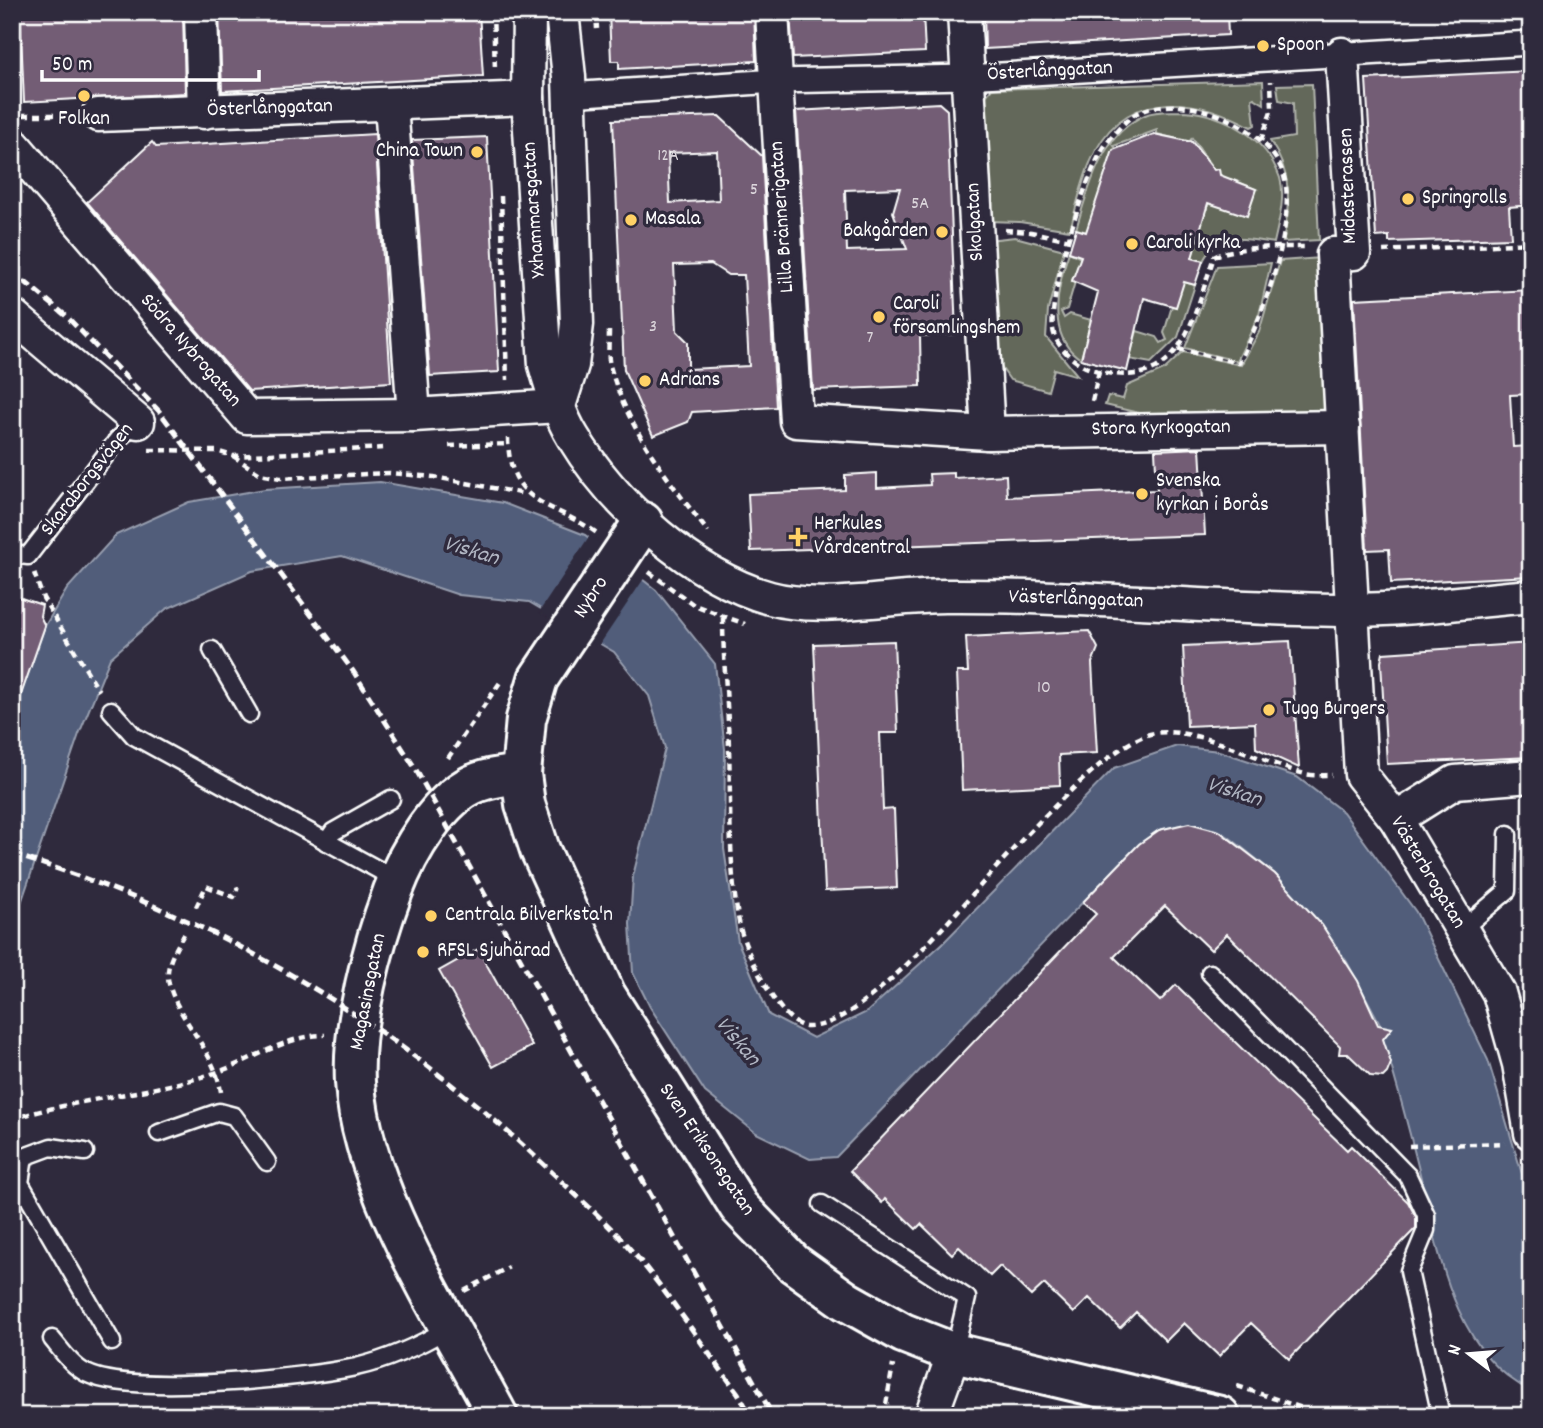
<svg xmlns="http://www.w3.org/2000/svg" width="1543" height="1428" font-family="Dekko,sans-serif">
<rect width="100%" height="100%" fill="#2f2a3d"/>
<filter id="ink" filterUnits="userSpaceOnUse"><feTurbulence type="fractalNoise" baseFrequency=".0143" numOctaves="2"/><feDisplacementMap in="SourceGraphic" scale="14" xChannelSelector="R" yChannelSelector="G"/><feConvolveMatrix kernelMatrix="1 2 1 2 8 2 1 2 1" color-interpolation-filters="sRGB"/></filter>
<g filter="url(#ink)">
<g fill="#63685a" stroke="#b1b4ac" stroke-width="2">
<path d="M1263,81l1,23 -10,-6 -2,1 3,26 -4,2c-59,-32 -131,-39 -161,36 -9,21 -14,45 -20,67l-50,-8 -33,-1 -9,-116 14,-16z"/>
<path d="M1312,84l7,156 -36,2c7,-39 10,-68 -13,-101l24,-4 -1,-34 -14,-3 -2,-15z"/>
<path d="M1184,111c41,3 82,26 96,67 6,20 -2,46 -6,65 -29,-4 -55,-13 -71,18l-11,-3 11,-50 4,1 2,-4 -4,-2 51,-14 -25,-10 -2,4 -15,-13 -22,-32 -3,4 -32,-8v-4l-43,16 4,4 -31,82 -11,-3c13,-42 25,-95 69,-114 11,-5 27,-3 39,-4z"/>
<polygon points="1015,237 1064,250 1048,310 1046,337 1078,376 1054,369 1048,391 1010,380 996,360 988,240"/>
<path d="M1069,252l14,7 -6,18 -3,-1 -2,4 3,2 -8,27 -6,3 3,6 6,-4 21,6 -10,39c-36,-22 -23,-75 -12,-107z"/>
<polygon points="1321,258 1329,411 1164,419 1105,405 1108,396 1123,399 1127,386 1164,370 1183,352 1241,365 1259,332 1280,261"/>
<polygon points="1271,263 1259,315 1237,361 1185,348 1217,266"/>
<polygon points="1184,282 1195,285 1178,337 1151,363 1129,359 1137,331 1157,337 1161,343 1167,340 1164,333 1172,306 1176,307 1180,283"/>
</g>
<path fill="#515d7a" stroke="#979eaf" stroke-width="2" d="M380,482l123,21 82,32 71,55 59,74 10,85 -1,100 14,93 31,73 44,23 54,-26 77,-70 170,-174 63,-22 42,5 78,26 46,35 73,100 72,148 43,144v187c-78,-38 -93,-142 -111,-217 -11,-45 -23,-90 -37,-135l3,-4 -39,-73 -25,-37 -47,-51 -46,-37 -10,-6 -30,-8 -30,7 -20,14 -303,313 -26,2 -54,-26 -51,-41 -55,-85 -17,-34 -3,-49 3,-48 32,-128 -16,-52 -35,-44 -85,-50 -70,-7 -117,-39 -90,15 -86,38 -56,49 -31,76 -58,169 -9,16v-200l33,-93 22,-37 49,-54 73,-33 76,-13z"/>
<polygon fill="#2f2a3d" points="590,535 645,577 598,647 539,612"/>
<g fill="#735d74" stroke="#fff" stroke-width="2" fill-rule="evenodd">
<polygon points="20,12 183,12 185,93 24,102"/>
<polygon points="219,12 479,12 483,76 222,91"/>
<polygon points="609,12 754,12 756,61 619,69 619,61 611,61"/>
<polygon points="790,12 923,12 925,52 793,58"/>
<polygon points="984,12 1227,12 1228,35 985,49"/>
<polygon points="1531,71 1531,205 1509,207 1511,238 1389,242 1389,236 1376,237 1366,79"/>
<path d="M939,103l8,7 9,224 -36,2 1,50 -108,4 -17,-279zM900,188l-7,24 14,37 -60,2 -2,-61z"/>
<path d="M719,116l43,40 14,251 -84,5 -4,10 -35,14 -29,-66 -11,-250zM717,151l2,49 -49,3 -2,-50zM711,264l17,11h16l5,91 -61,3v-27l-11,-11 -3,-66z"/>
<polygon points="375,134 391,382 249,391 87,202 152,142 156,147"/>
<polygon points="1154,134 1192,142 1214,170 1219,169 1220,175 1256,189 1247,216 1208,203 1192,258 1203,261 1195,285 1184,282 1176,307 1144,298 1127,371 1081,359 1098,292 1072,281 1081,256 1069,252 1076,229 1086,232 1113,150"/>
<polygon points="487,137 499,372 430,376 412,140"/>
<polygon points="1531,290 1531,394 1510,395 1513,447 1531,446 1531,576 1391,583 1389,549 1367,550 1354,299"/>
<polygon points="1200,448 1205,535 751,551 748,494 845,490 845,475 877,473 877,488 930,485 929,474 954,473 954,478 1006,475 1007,497 1157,490 1155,450"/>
<polygon points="12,595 42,605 40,616 45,626 16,709 12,708"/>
<polygon points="1089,631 1098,648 1092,663 1097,753 1059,755 1060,785 962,790 957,672 968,672 966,637"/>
<polygon points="894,641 898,733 880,733 883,810 894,809 897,888 825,891 814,644"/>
<polygon points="1290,641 1299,768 1256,748 1255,723 1187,726 1183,646"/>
<polygon points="1531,643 1531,757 1387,764 1381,662 1383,653"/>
<polygon points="1189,823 1219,831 1275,874 1322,925 1358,981 1378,1025 1392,1028 1383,1039 1391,1063 1387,1073 1383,1077 1371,1076 1348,1054 1339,1054 1340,1046 1227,934 1211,950 1165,906 1114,957 1160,1001 1176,985 1347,1150 1351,1146 1408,1202 1416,1217 1416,1228 1289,1359 1251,1323 1219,1356 1184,1323 1166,1341 1136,1312 1120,1328 1089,1298 1074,1313 1044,1284 1031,1296 1000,1266 990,1276 959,1247 952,1254 921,1224 916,1229 885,1199 882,1203 850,1171 1096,914 1083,902 1139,844 1159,830"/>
<polygon points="478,949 532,1046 493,1067 439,971"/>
</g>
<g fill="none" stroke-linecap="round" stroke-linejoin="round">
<defs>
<g id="service">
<polyline points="12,554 28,556 118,439 138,422"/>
<polyline points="212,650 249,714"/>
<polyline points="111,710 134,736 397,880"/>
<polyline points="326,842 333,832 391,799"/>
<polyline points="1461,930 1507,891 1508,834"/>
<polyline points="1210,973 1408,1176 1426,1215 1426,1230 1409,1271 1441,1416"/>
<polyline points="159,1133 219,1112 234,1116 267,1162"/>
<polyline points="85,1152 51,1147 24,1157 20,1183 112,1342"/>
<polyline points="822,1204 967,1298 954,1353"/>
<path d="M52,1339c10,12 20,27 34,34 45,23 217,5 270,-6 31,-7 66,-23 93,-39"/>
</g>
<polyline id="pedestrian" points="569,95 775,81 967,77 1531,43"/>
<g id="minor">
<polyline points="201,12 204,112"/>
<path d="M529,12l-1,86 17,267c7,24 15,51 28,72 41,68 121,140 197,161 50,14 124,-2 176,-2 134,-1 269,13 403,14 60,0 122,-9 182,-14"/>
<polyline points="772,12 796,421 988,433 1343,427"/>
<polyline points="964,12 988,433"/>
<polyline points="1342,54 1354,253 1333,254 1361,775 1396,819 1499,993 1519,1064 1531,1133"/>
<polyline points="391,105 414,415"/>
<polyline points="98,115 528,98"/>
<polyline points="12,143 247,417 414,415 559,406"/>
<polyline points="12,315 138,422"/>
<polyline points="559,406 572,365 577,324 569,77 562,12"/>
<polyline points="1396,819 1455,782 1531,776"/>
<polyline points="931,1416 954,1353"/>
</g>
<g id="tertiary">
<polyline points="643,522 538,679 526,719 521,774 525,804 540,850 606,995 739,1207 793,1263 846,1301 903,1333 954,1353 1220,1416"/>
<path d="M498,1416c-50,-95 -137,-227 -143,-334 -3,-59 17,-135 38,-191 14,-37 47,-96 86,-109 13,-5 29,-6 42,-8"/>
</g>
</defs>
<use href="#service" stroke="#fff" stroke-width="21"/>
<use href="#pedestrian" stroke="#fff" stroke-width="28"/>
<use href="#minor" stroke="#fff" stroke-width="37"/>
<use href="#tertiary" stroke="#fff" stroke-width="44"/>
<g stroke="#fff" stroke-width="4.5" stroke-dasharray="7 5" stroke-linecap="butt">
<polyline points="493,12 495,69"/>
<polyline points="596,12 597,29"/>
<polyline points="23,115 70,115"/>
<polyline points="1261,141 1272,108 1271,81"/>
<polyline points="501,196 507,380"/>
<polyline points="1005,230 1031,232 1070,240"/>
<polyline points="1383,251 1531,243"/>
<path d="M609,331c0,12 -2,27 2,38 17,61 59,113 97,163"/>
<path d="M1178,349l61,14c23,-47 53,-125 47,-177 -7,-58 -100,-97 -149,-73 -11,6 -22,20 -30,30 -21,27 -59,152 -54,186 2,17 22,35 38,40 90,27 100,-46 123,-112 18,-11 68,-10 91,-10"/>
<polyline points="1092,401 1099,371"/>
<path d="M508,438c1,68 43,63 89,95"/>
<polyline points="449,446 508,444"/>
<polyline points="149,450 216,451 233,456 385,448"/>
<polyline points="233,456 260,474 280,478 390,473 434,477 525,494"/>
<polyline points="649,572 694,605 745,624"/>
<polyline points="34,573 43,598 99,691"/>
<path d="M723,618c0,43 5,87 6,130 2,59 -1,121 11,179 5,24 40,98 67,100 55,2 158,-125 195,-166 31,-33 102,-110 142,-125 42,-17 118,27 161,38 9,2 18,1 27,1"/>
<polyline points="448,758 501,681"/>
<polyline points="196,907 206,886 234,897 238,887"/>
<path d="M184,934c-7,13 -18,29 -16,45 7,39 46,68 53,113"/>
<path d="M12,1119c68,-21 139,-25 206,-47 34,-12 70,-37 107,-37"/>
<polyline points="12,1127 16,1137"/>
<polyline points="1409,1146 1505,1143"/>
<polyline points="464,1291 509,1267"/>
<polyline points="1237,1386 1326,1416"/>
<polyline points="884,1416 893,1365"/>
</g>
<use href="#service" stroke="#2f2a3d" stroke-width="16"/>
<use href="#pedestrian" stroke="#2f2a3d" stroke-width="23"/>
<use href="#minor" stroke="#2f2a3d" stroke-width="32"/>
<use href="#tertiary" stroke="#2f2a3d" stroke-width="38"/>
<g stroke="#fff" stroke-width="5" stroke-dasharray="10 5" stroke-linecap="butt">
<polyline points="12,271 65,315 159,411 353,671 415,768 773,1416"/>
<path d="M12,854c214,66 385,170 546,324 22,21 45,41 65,63 42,46 77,102 115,152l13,23"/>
</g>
</g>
</g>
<g fill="#ffd166" stroke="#2f2a3d" stroke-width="2.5">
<circle cx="1263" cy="46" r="7"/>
<circle cx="84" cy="96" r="7"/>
<circle cx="477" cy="152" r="7"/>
<circle cx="1408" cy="199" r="7"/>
<circle cx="631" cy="220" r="7"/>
<circle cx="942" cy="232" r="7"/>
<circle cx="1132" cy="244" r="7"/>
<circle cx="879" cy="317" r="7"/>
<circle cx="645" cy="381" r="7"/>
<circle cx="1142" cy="494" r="7"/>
<path d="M794.5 526.5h7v7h7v7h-7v7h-7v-7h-7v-7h7z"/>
<circle cx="1269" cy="710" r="7"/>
<circle cx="431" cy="916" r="7"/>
<circle cx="423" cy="952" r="7"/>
</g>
<g text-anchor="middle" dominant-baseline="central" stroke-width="7" stroke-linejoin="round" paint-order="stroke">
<g font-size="18" fill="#dcd6dc">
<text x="668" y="156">12A</text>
<text x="754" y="190">5</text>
<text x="920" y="204">5A</text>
<text x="653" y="327">3</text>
<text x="870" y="338">7</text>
<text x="1044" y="688">10</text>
</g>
<g font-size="21" fill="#fff" stroke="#2f2a3d" text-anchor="start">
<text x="1277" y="46">Spoon</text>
<text x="84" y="120" text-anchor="middle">Folkan</text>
<text x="463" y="152" text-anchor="end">China Town</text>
<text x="1422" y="199">Springrolls</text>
<text x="645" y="220">Masala</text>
<text x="928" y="232" text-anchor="end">Bakgården</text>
<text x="1146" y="244">Caroli kyrka</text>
<text x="893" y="305">Caroli<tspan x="893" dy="24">församlingshem</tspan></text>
<text x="659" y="381">Adrians</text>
<text x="1156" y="482">Svenska<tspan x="1156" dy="24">kyrkan i Borås</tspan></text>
<text x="814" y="525">Herkules<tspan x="814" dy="24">Vårdcentral</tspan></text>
<text x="1283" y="710">Tugg Burgers</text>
<text x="445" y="916">Centrala Bilverksta'n</text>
<text x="437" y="952">RFSL Sjuhärad</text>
</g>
<g font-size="21" fill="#fff" stroke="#2f2a3d">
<text transform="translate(1050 72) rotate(-3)">Österlånggatan</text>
<text transform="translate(270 109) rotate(-2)">Österlånggatan</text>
<text transform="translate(1349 186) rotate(-92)">Midasterassen</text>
<text transform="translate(535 210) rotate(-94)">Yxhammarsgatan</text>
<text transform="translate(783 217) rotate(-94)">Lilla Brännerigatan</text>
<text transform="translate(976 222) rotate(-93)">Skolgatan</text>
<text transform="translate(190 351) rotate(49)">Södra Nybrogatan</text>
<text transform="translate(1161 429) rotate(-1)">Stora Kyrkogatan</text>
<text transform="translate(88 480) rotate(-52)">Skaraborgsvägen</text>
<text transform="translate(592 598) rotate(-57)">Nybro</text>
<text transform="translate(1076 600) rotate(2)">Västerlånggatan</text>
<text transform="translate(1427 873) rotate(59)">Västerbrogatan</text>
<text transform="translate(369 992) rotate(-79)">Magasinsgatan</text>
<text transform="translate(706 1150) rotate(56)">Sven Eriksonsgatan</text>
</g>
<g font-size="23" font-style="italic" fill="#b1b6c3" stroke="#2f2a3d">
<text transform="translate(471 552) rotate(17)">Viskan</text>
<text transform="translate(1234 793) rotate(18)">Viskan</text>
<text transform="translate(737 1042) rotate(50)">Viskan</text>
</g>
</g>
<rect width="1543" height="1428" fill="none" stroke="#2f2a3d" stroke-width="42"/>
<rect x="21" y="21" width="1501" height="1386" fill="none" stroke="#fff" stroke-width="2.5" filter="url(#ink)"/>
<g transform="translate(1469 1354) rotate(286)" stroke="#2f2a3d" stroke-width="5" paint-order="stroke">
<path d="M0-5L12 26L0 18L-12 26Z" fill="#ffffff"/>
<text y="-10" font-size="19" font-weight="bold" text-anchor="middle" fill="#ffffff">N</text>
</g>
<path d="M42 70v10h217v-10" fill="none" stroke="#ffffff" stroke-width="3.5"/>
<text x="52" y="70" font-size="21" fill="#ffffff" stroke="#2f2a3d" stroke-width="5" paint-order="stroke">50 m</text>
</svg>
